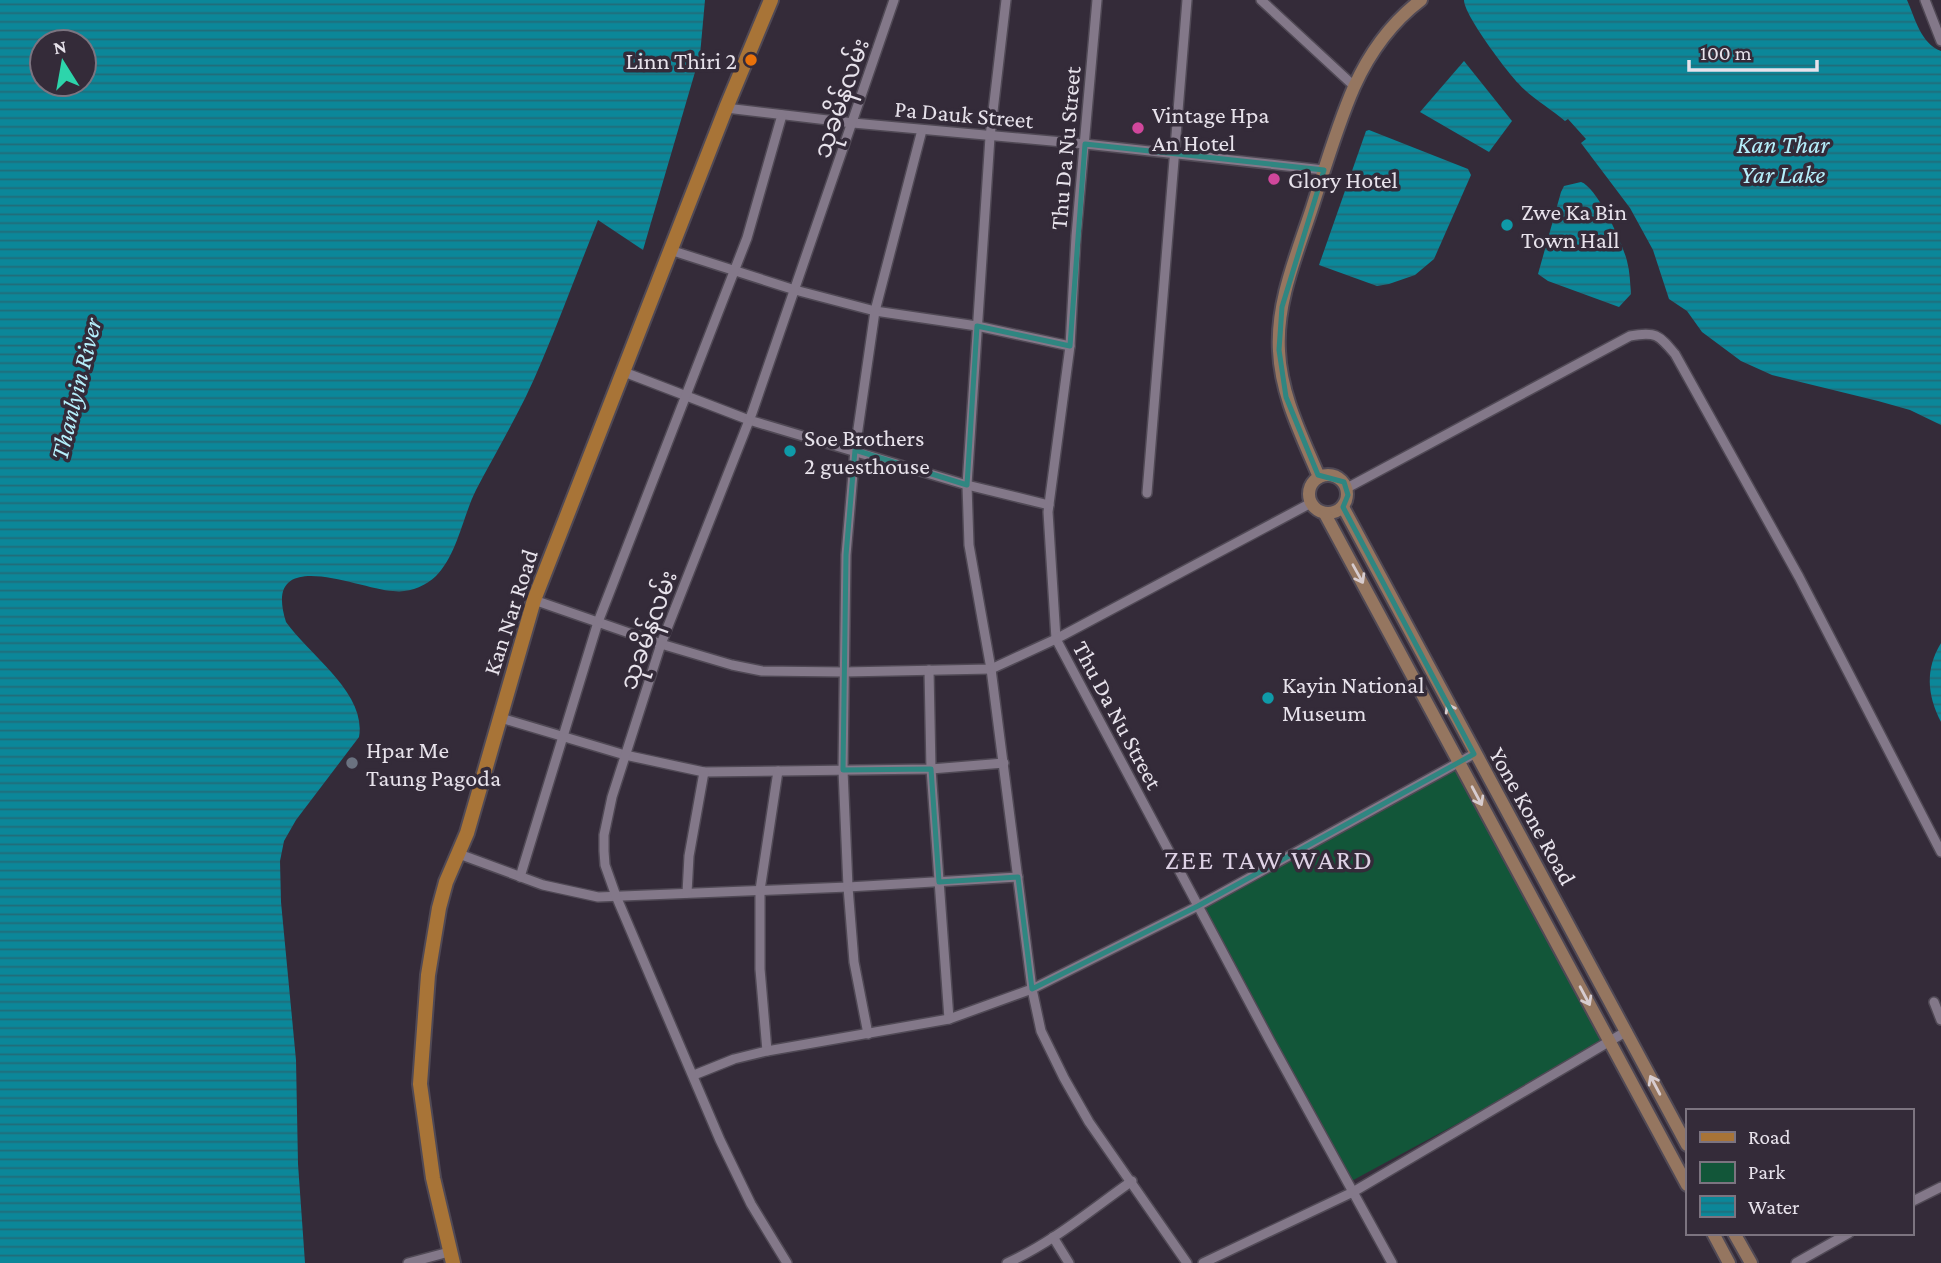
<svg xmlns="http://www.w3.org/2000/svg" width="1941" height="1263" font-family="'Crimson Pro','Noto Sans Myanmar',serif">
<defs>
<pattern id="water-rules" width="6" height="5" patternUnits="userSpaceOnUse" patternTransform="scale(1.75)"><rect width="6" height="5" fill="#0b8799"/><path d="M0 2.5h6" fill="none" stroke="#226c78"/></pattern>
</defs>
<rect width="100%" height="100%" fill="#342b39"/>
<polygon fill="#125639" points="1459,761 1610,1041 1346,1184 1198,906"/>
<g fill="url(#water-rules)" fill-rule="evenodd">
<path d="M0,0h705l-5,55 -57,195 -45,-30c-19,47 -37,96 -57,143 -18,44 -43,85 -65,127 -13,26 -19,65 -40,86 -12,11 -27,17 -43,15 -34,-2 -132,-48 -107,31 23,33 81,71 73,115l-63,83 -12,21 -4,20 1,41 15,158 2,104 7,99h-305zM42,42h42v42h-42z"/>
<path d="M1464,0h443c8,18 14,44 34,51v374l-31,-15 -32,-9 -106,-26 -31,-14 -39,-29 -15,-21 -18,-12 -16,-49 -23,-42 -49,-65 5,-4 -18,-20 -3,2c-15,-13 -34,-23 -47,-38 -12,-13 -54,-68 -54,-83z"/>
<polygon points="1464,61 1512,121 1489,152 1420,112"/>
<polygon points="1369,130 1468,169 1471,175 1434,259 1415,275 1389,284 1377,286 1319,265 1366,131"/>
<path d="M1581,182c16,5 42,62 46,79 3,11 3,22 4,33l-12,13 -71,-26 -10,-7 23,-82 3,-6z"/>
<path d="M1941,643v79c-14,-27 -16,-53 0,-79z"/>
</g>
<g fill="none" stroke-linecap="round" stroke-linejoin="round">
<defs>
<g id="street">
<polyline points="1006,0 990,137 967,485 969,545 991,669 1032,989 1041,1031 1064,1078 1089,1122 1187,1263"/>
<polyline points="1097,0 1076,236 1070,346 1048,512 1056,639 1270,1041 1392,1263"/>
<polyline points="1261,0 1354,86"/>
<polyline points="1925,0 1941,41"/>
<polyline points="726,108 853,123 1085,144 1324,170"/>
<polyline points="670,250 795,290 875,311 977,326 1070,346"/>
<polyline points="624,372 749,420 967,485 1049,505"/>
<path d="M1347,488l283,-152c26,-5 29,-1 45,18l124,223 142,275"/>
<polyline points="1147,493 1187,0"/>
<polyline points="534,600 661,644 732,665 762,671 844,672 991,669 1056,639 1311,503"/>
<polyline points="929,670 931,769 949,1019"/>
<polyline points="501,718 625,755 704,772 931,769 1004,763"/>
<polyline points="459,854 543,885 598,897 848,887 1018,877"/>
<polyline points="520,877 598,622 747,238 782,115"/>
<polyline points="687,893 689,856 704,772"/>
<polyline points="1934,1002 1941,1020"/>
<polyline points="868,1034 854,962 848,887 843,770 846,555 855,450 875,311 922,130"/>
<polyline points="767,1051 760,969 760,890 778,771"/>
<polyline points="694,1075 734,1059 767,1051 949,1019 1032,989 1198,906 1474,754"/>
<polyline points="1911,1202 1941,1187"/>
<polyline points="1053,1237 1069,1263"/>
<polyline points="408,1263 449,1252"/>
<polyline points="787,1263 751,1204 720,1140 616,896 605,865 604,851 604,835 612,797 661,644 752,413 894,0"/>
<path d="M1007,1263c45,-20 85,-54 125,-82"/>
<polyline points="1203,1263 1353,1192 1627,1031"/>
<polyline points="1796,1263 1849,1233"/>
</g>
<g id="secondary">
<circle cx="1328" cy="494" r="19"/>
<path d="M1319,477c-17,-41 -38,-81 -40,-126 -3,-49 18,-97 33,-143 13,-40 25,-82 42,-121 15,-33 38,-65 67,-87"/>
<polyline points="1343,507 1687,1145"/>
<polyline points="1325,514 1687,1185"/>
<polyline points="1713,1233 1729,1263"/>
<polyline points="1734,1233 1751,1263"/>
</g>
<polyline id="primary" points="453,1263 433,1178 420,1084 428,975 439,908 446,882 467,833 534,600 726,108 771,0"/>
</defs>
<use href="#street" stroke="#504955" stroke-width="12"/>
<use href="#secondary" stroke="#504955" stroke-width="16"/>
<use href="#primary" stroke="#504955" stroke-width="18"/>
<use href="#street" stroke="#837889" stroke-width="9"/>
<use href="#secondary" stroke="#957660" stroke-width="12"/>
<use href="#primary" stroke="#a87437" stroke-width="14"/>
</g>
<defs><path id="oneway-shaft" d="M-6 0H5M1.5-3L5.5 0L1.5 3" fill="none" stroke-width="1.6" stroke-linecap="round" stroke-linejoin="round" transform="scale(1.75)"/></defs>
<g stroke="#d7cccf">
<use href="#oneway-shaft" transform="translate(1358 574) rotate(61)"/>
<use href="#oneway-shaft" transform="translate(1452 713) rotate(-118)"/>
<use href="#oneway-shaft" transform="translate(1477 796) rotate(62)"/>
<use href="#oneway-shaft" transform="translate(1585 996) rotate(62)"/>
<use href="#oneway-shaft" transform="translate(1655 1085) rotate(-118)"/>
</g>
<path fill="none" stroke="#2f8681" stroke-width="5" stroke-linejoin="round" d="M1085,144l239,26 -42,137 -3,43 7,47 32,78 26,7 4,13 -5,12 131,247 -276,152 -166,83 -14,-112 -79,5 -8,-113 -88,1 3,-215 9,-105 112,35 10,-159 93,20z"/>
<circle fill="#e8710a" stroke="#342b39" stroke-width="2.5" cx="751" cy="60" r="7"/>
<g fill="#d1479c" stroke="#342b39" stroke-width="2.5">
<circle cx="1138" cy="128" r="7"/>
<circle cx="1274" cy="179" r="7"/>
</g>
<g fill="#0f9aa8" stroke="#342b39" stroke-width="2.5">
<circle cx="1507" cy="225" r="7"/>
<circle cx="790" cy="451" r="7"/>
<circle cx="1268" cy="698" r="7"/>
</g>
<circle fill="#6b7280" stroke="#342b39" stroke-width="2.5" cx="352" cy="763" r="7"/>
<g text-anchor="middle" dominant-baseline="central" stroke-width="7" stroke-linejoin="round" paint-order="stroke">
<g font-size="24" fill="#e7e2eb" stroke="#342b39" text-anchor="start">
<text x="737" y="60" text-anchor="end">Linn Thiri 2</text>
<text x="1152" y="114">Vintage Hpa<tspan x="1152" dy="28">An Hotel</tspan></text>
<text x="1288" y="179">Glory Hotel</text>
<text x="1521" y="211">Zwe Ka Bin<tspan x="1521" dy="28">Town Hall</tspan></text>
<text x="804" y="437">Soe Brothers<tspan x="804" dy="28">2 guesthouse</tspan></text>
<text x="1282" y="684">Kayin National<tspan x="1282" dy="28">Museum</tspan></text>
<text x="366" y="749">Hpar Me<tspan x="366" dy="28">Taung Pagoda</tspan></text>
</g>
<g font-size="24" fill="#e7e2eb" stroke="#342b39">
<text transform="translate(841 98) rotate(-71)">သုခမိန်လမ်း</text>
<text transform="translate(964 114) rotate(5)">Pa Dauk Street</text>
<text transform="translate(1065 148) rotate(-85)">Thu Da Nu Street</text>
<text transform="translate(510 612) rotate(-72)">Kan Nar Road</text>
<text transform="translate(648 630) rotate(-70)">သုခမိန်လမ်း</text>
<text transform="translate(1118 715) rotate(62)">Thu Da Nu Street</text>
<text transform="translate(1533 816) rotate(61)">Yone Kone Road</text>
</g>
<g font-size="26" font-style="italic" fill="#b5effb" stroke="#342b39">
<text x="1783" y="144">Kan Thar<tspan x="1783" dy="30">Yar Lake</tspan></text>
<text transform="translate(76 389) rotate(-76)">Thanlyin River</text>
</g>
<g font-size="28" letter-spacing="2" fill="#ded2e5" stroke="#342b39">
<text x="1269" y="859">ZEE TAW WARD</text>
</g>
</g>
<rect x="1686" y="1109" width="228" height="126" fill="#342b39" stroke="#7c7480" stroke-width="2"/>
<rect x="1700" y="1132" width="35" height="10" fill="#a87437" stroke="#7c7480" stroke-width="2"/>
<text x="1748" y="1144" font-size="21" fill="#e7e2eb">Road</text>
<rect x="1700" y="1162" width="35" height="21" fill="#125639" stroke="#7c7480" stroke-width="2"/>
<text x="1748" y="1179" font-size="21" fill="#e7e2eb">Park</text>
<rect x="1700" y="1196" width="35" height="21" fill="url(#water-rules)" stroke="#7c7480" stroke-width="2"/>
<text x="1748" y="1214" font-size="21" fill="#e7e2eb">Water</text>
<g transform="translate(63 63) rotate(349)"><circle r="33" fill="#342b39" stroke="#7c7480" stroke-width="2"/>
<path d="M0-5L12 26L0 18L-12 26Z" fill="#2dd5ab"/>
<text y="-10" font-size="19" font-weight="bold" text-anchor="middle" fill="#e7e2eb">N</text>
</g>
<path d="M1689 60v10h128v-10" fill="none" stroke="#e7e2eb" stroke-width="3.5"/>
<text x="1700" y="60" font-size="21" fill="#e7e2eb" stroke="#342b39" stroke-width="5" paint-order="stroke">100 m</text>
</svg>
